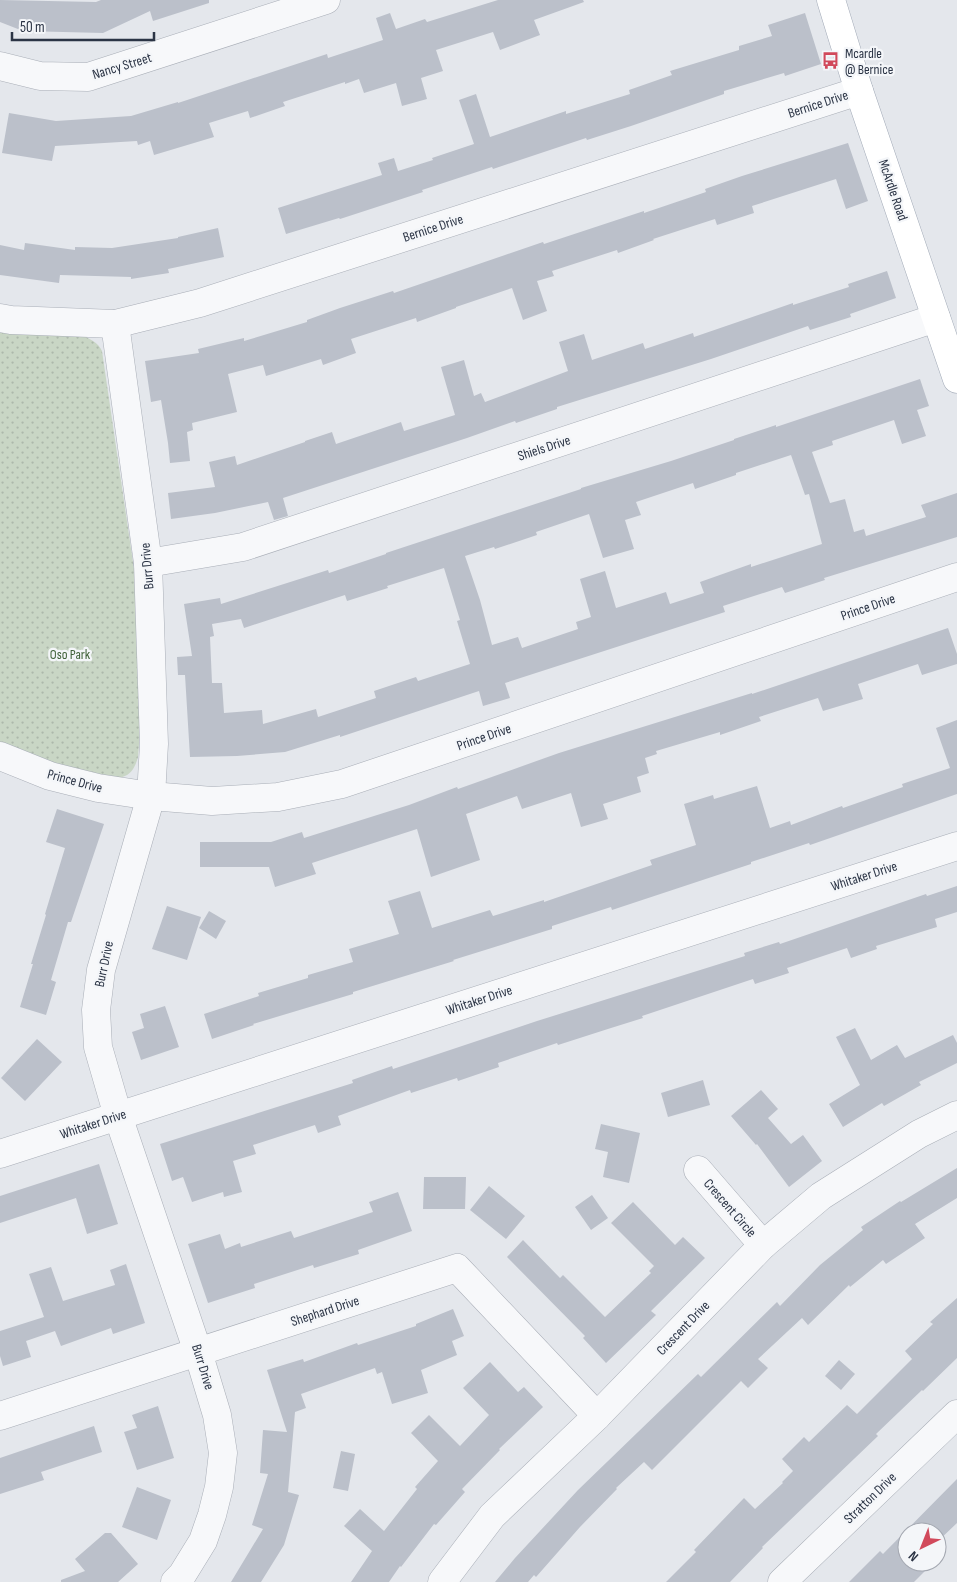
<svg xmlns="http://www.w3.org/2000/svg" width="957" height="1582" font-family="'Sofia Sans Condensed',sans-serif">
<defs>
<pattern id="park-dots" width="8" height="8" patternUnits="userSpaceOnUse" patternTransform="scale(1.25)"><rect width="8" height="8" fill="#c9d6c5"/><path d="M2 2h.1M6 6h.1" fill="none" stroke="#adb8ab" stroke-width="1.8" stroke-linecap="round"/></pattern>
</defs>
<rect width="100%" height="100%" fill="#e4e7ec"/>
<path fill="url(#park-dots)" d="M0,331l84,5c8,4 14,7 18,15l32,218 6,54 3,70 -5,64c-5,18 -12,21 -29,22l-83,-25 -26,-12z"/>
<g fill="#bbc0ca" fill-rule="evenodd">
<polygon points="0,0 96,2 101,0 209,0 209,3 153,21 150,11 103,33 23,31 0,22"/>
<polygon points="498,0 583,0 584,2 534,20 540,35 500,50 493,32 436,50 443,71 421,78 427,99 402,106 396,83 364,93 359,79 345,84 345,82 283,102 285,106 250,118 248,111 209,123 214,137 154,155 150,141 138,145 137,141 55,146 52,161 2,153 9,113 56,121 131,116 178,102 178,103 327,54 328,58 383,40 376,18 390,13 396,29 425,19 427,22"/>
<polygon points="805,13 821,64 785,76 784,73 724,91 724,94 631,126 587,140 586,138 493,169 492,167 422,190 423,192 340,219 339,218 286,234 278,208 382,175 378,163 394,158 398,171 433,160 432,158 474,144 459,100 476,94 490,137 566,111 566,114 630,94 629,90 672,75 670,71 739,50 739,46 772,36 768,25"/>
<polygon points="848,143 868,201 846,209 836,179 752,206 754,213 717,225 715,219 653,239 654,240 618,253 617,250 552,271 554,276 537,281 547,311 523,320 512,288 456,307 456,308 417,322 416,318 351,339 356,353 323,365 321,359 266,376 263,365 228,374 237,412 192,423 193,430 187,432 190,461 170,463 168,443 161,400 151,402 145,361 199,353 198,349 244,338 244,341 307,322 307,320 340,308 393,291 394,293 543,242 544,244 644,211 644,213 706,192 705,189 742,176"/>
<polygon points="218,228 224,257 168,269 169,273 131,279 131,277 60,275 59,283 0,275 0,245 24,250 25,243 75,250 75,247 112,248 178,238 178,237"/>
<polygon points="887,271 896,298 850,314 851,317 810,330 808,326 711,359 557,407 557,409 516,423 515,421 467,438 283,498 288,516 274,520 268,502 215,513 171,519 168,493 215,487 209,462 235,456 237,465 305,442 305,441 332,432 336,444 401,422 404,431 455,415 441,367 464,360 474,396 481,393 485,402 568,371 559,342 584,334 592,360 643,343 645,349 693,333 694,337 793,303 793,305 849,287 848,284"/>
<path d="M920,379l9,27 -12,4 9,26 -24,8 -8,-24 -62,21 1,4 -21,7 18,51 15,-4 9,33 10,-3 2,7 60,-19 -5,-12 36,-12v44l-133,41 1,2 -40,13 -3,-6 -59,19 2,6 -220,71 5,15 -27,8 -4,-15 -139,46v-2l-55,17 -48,4 -47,1 -5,-82h-7l-1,-18 15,-1 -8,-52 36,-6 1,6 107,-34 1,3 57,-19v-1l195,-64v-1l90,-27 63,-21v-1l42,-14v2zM791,455l14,40 4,-1 13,50 -71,23v-3l-51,18 4,11 -34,11 -4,-12 -50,16 -11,-37 -25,8 11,38 -15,5 2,7 -56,19 -4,-11 -26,8 -12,-45 -15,-44 29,-9 1,2 42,-14 -1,-3 53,-18 14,44 31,-9 -9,-29 16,-5 -5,-13 57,-19 2,6 41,-14v-2zM444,568l16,52 -3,1 13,43 -52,17 -2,-4 -42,14 2,7 -58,19 -2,-8 -53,15 -1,-14 -38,3 -2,-30h-10l-2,-46 4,-1 -2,-12 29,-5 3,9 101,-33 2,6 41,-13 -1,-2z"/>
<polygon points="948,628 957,654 957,664 922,675 918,664 858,684 863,699 823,711 818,698 759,717 761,721 720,735 720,732 656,751 657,754 645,758 649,773 637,777 641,792 603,804 608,819 581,827 571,793 522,809 517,796 466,814 480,860 431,877 417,829 312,863 316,874 275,887 269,867 200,867 200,842 271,842 302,832 304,838 409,805 457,787 458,789 559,753 752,693 752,694"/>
<polygon points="957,720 957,794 810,845 809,843 751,862 751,864 612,910 611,907 552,926 552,929 453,960 454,961 353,992 353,994 253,1024 254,1025 212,1039 204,1014 259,996 258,993 308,978 308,975 353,962 349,949 399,934 388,901 420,891 432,928 490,910 493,916 544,900 544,902 652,865 650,860 696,845 684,804 713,795 714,799 757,786 770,828 790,821 791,825 842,806 843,808 903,787 902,784 950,768 936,728"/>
<polygon points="57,809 104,824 71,922 68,922 51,980 56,982 46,1015 20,1007 33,964 31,964 46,915 45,914 65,848 46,842"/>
<polygon points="957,886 957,912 935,919 937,927 876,946 877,949 851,958 847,948 787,968 789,973 755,984 753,979 642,1016 643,1018 611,1028 558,1045 557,1043 498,1063 499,1067 458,1081 457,1078 411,1093 410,1090 338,1116 341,1125 318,1133 315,1125 253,1145 256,1154 233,1161 242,1192 224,1197 223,1192 192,1202 183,1177 172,1181 160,1144 353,1083 352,1080 392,1066 393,1069 537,1021 745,956 744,953 779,942 780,944 926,894 927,896"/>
<polygon points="167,906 201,917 187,960 152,949"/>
<polygon points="209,911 226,921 216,939 199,928"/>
<polygon points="165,1006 179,1047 141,1060 132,1032 144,1028 140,1014"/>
<polygon points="855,1028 871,1060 897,1045 905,1058 953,1035 957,1043 957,1063 919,1082 921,1085 884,1106 882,1103 843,1127 829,1104 860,1085 836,1037"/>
<polygon points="37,1039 62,1062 25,1101 1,1078"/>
<polygon points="703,1080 710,1105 668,1117 661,1093"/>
<polygon points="761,1090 778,1109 768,1118 791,1144 803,1135 822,1161 789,1187 757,1144 756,1145 731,1116"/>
<polygon points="601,1124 640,1133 629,1183 603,1177 608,1152 595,1149"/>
<polygon points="99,1164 118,1224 87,1234 76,1198 0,1223 0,1196"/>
<polygon points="957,1168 957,1198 915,1224 925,1238 886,1264 883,1260 850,1287 849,1285 808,1325 802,1318 758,1359 768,1368 748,1388 741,1381 652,1470 644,1462 616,1488 617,1489 580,1527 536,1577 534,1575 528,1582 495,1582 515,1558 578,1490 698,1374 701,1377 777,1302 780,1306 820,1265 863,1230 861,1227 900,1201 901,1202"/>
<polygon points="424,1177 466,1177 465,1209 423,1209"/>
<polygon points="489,1186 525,1216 506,1239 470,1210"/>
<polygon points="398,1192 412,1231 358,1250 359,1254 314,1268 313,1265 254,1284 255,1288 208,1303 188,1244 220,1234 225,1249 240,1243 241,1247 291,1231 294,1238 373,1212 369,1202"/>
<polygon points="592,1195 608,1218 591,1230 575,1207"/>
<polygon points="633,1202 675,1245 683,1237 705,1258 651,1311 656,1315 606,1363 583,1338 585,1336 507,1257 523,1240 560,1278 563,1275 605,1317 651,1273 649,1271 654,1266 611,1223"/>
<polygon points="126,1264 145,1323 113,1334 111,1328 61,1346 55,1331 26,1341 31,1357 3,1366 0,1356 0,1331 44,1317 29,1274 51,1267 63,1301 115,1285 110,1270"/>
<polygon points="957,1298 957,1358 923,1391 922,1390 876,1434 878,1436 762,1547 763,1548 730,1582 666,1582 696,1552 694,1550 744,1498 755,1509 783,1483 782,1482 793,1471 782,1459 804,1437 809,1442 847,1405 857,1414 912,1359 905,1351 933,1324 930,1322"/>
<polygon points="453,1309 464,1336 452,1341 457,1355 421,1370 428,1393 392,1404 382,1372 377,1374 375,1368 301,1394 306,1408 295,1412 288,1492 299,1495 284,1545 261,1582 231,1582 263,1529 252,1525 268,1474 260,1473 263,1430 287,1432 267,1370 303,1359 304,1362 357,1343 358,1345 416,1326 416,1324"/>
<polygon points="839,1360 855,1374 841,1390 825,1376"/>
<polygon points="490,1362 518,1392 524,1387 543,1407 499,1449 500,1450 462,1489 465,1492 436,1525 434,1524 401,1567 400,1566 389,1582 351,1582 372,1551 344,1526 360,1509 384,1531 417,1489 415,1487 438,1461 411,1433 429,1415 460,1446 489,1415 463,1388"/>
<polygon points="158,1406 174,1458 137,1470 124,1432 137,1428 132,1415"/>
<polygon points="94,1426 102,1452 41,1472 44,1480 0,1494 0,1458"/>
<polygon points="341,1451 355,1454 348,1491 333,1488"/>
<polygon points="957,1479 957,1523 937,1542 937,1532 907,1532 907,1562 934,1562 914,1582 849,1582 880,1551 883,1554"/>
<polygon points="137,1487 171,1500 157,1540 122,1527"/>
<polygon points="105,1533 111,1533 138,1564 118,1582 61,1582 61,1580 85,1571 75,1559"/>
</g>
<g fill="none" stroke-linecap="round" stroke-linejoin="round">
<defs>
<g id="minor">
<polyline points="0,66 40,76 88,77 326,0"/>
<polyline points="0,318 11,320 115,324 200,303 859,91"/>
<polyline points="115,324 148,563 154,744 151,796 101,970 96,1010 98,1047 118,1116 198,1352 217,1415 223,1453 219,1487 212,1515 203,1541 182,1575 175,1582"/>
<polyline points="148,563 243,547 936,318"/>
<polyline points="0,756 50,776 98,788 151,796 212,801 278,797 342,784 957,577"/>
<polyline points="0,1154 957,846"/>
<polyline points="698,1170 763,1245"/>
<polyline points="0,1416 457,1268 597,1416"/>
<polyline points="442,1582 492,1516 597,1416 763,1245 821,1196 919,1134 957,1115"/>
<polyline points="782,1582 957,1414"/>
</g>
<polyline id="major" points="831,0 859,91 957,379"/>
</defs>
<use href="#minor" stroke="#a9aeb7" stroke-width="29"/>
<use href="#major" stroke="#a3abb8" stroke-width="29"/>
<use href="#minor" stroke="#f7f8fa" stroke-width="28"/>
<use href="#major" stroke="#fff" stroke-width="28"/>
</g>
<defs>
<symbol id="bus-bare" viewBox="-9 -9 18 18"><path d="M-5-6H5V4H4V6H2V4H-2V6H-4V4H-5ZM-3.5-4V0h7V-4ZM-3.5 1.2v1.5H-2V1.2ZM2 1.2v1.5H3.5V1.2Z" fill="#d1495b" stroke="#f4f6f9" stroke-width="2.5" paint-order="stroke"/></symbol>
</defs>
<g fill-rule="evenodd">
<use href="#bus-bare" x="818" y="48" width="25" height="25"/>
</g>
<g text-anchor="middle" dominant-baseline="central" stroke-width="4.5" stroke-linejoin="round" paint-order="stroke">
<g font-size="14" fill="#2b3445" stroke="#f4f6f9" text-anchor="start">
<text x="845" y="53">Mcardle<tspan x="845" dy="16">@ Bernice</tspan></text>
</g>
<g font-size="14" fill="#2b3445" stroke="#f4f6f9">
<text transform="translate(122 66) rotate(-17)">Nancy Street</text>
<text transform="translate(818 104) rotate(-18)">Bernice Drive</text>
<text transform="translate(893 190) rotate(71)">McArdle Road</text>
<text transform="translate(433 228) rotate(-18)">Bernice Drive</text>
<text transform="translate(544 448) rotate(-18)">Shiels Drive</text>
<text transform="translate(147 566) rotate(-95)">Burr Drive</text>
<text transform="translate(868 607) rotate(-19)">Prince Drive</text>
<text transform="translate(484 737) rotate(-19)">Prince Drive</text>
<text transform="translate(75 781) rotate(15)">Prince Drive</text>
<text transform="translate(864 876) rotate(-18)">Whitaker Drive</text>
<text transform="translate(104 964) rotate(-78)">Burr Drive</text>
<text transform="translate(479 1000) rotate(-18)">Whitaker Drive</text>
<text transform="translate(93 1124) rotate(-18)">Whitaker Drive</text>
<text transform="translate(730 1208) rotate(49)">Crescent Circle</text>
<text transform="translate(325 1311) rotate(-18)">Shephard Drive</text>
<text transform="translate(683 1328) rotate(-46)">Crescent Drive</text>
<text transform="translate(203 1367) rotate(73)">Burr Drive</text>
<text transform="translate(870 1498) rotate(-44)">Stratton Drive</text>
</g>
<g font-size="14" fill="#3f6138" stroke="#f4f6f9">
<text x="70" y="654">Oso Park</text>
</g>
</g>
<g transform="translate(922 1547) rotate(223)"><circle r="24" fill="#f4f6f9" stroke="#a4a8b1"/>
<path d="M0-4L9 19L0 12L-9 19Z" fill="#d1495b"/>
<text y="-8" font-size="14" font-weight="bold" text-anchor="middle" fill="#2b3445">N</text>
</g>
<path d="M12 32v8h142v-8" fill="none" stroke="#2b3445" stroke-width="2.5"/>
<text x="20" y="32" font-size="15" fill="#2b3445" stroke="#f4f6f9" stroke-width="4" paint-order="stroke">50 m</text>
</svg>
